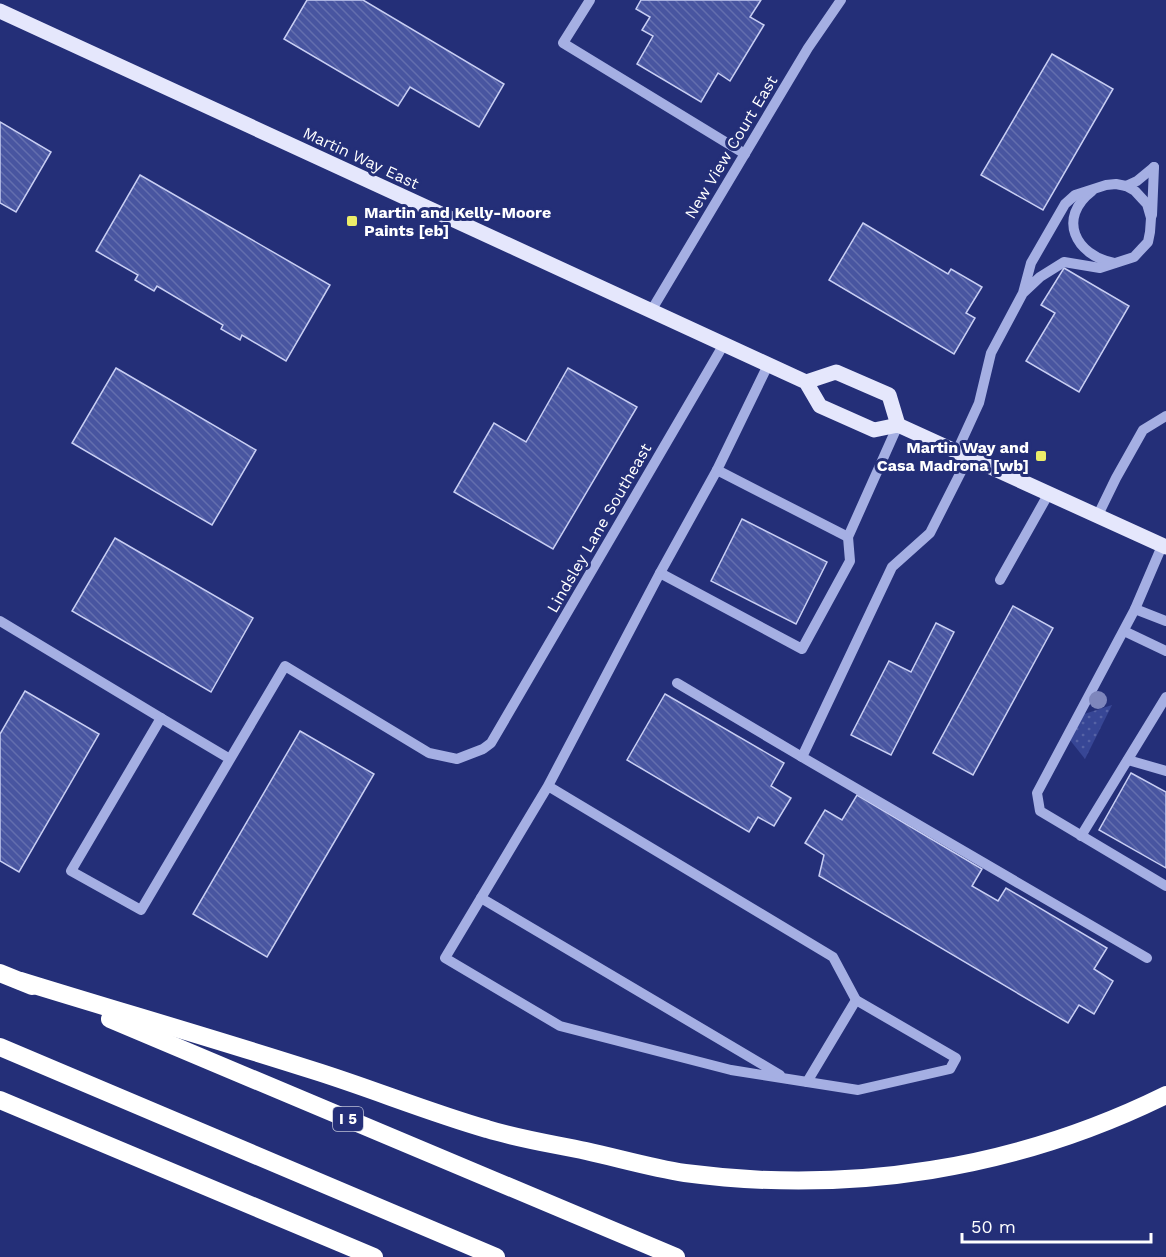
<svg xmlns="http://www.w3.org/2000/svg" width="1166" height="1257" font-family="'Work Sans',sans-serif">
<defs>
<pattern id="grass-dots" width="8" height="8" patternUnits="userSpaceOnUse" patternTransform="scale(1.5)"><rect width="8" height="8" fill="#374695"/><path d="M2 2h.1M6 6h.1" fill="none" stroke="#5562a5" stroke-width="1.8" stroke-linecap="round"/></pattern>
<pattern id="building-back-hatch" width="6" height="6" patternUnits="userSpaceOnUse" patternTransform="scale(1.5)"><rect width="6" height="6" fill="#4855a0"/><path d="M-1 5l2 2M0 0l6 6M5-1l2 2" fill="none" stroke="#636eae"/></pattern>
</defs>
<rect width="100%" height="100%" fill="#242f78"/>
<polygon fill="url(#grass-dots)" points="1112,705 1085,759 1066,735 1075,717"/>
<g fill="url(#building-back-hatch)" stroke="#c8cef3" stroke-width="1.5">
<polygon points="307,0 363,0 504,84 479,127 410,87 398,106 284,39"/>
<polygon points="641,0 761,0 750,17 764,25 730,81 718,73 701,102 637,64 653,36 642,30 650,17 636,9"/>
<polygon points="1052,54 1113,89 1043,210 981,175"/>
<polygon points="0,122 51,152 16,212 0,203"/>
<polygon points="140,175 330,285 286,361 242,335 240,340 221,329 223,325 157,286 154,291 135,280 138,275 96,251"/>
<polygon points="863,223 948,274 951,269 982,287 966,313 975,318 954,354 829,280"/>
<polygon points="1064,268 1129,306 1079,392 1026,361 1055,313 1041,305"/>
<polygon points="116,368 256,450 212,525 72,443"/>
<polygon points="568,368 637,407 553,549 454,492 494,423 526,442"/>
<polygon points="742,519 827,562 796,624 711,581"/>
<polygon points="115,538 253,618 211,692 72,611"/>
<polygon points="1013,606 1053,628 973,775 933,753"/>
<polygon points="936,623 954,632 891,755 851,735 889,661 911,672"/>
<polygon points="25,691 99,734 19,872 0,861 0,734"/>
<polygon points="665,694 784,763 771,786 791,798 774,826 758,817 749,832 627,760"/>
<polygon points="300,731 374,774 267,957 193,914"/>
<polygon points="1131,773 1166,792 1166,868 1099,830"/>
<polygon points="857,795 982,869 972,886 998,901 1006,888 1107,948 1094,969 1113,981 1094,1014 1079,1005 1068,1023 819,876 824,855 805,843 825,810 842,820"/>
</g>
<g fill="none" stroke-linecap="round" stroke-linejoin="round">
<g stroke="#a5afe3" stroke-width="10">
<polyline points="590,0 563,43 745,154"/>
<polyline points="1126,186 1137,181 1154,167"/>
<path d="M1092,191c-35,27 -17,64 22,72"/>
<polyline points="1152,215 1154,167"/>
<polyline points="651,311 808,48 841,0"/>
<polyline points="768,365 717,470 848,537"/>
<polyline points="957,451 979,403 991,353 1023,293 1031,263 1065,204 1075,195 1106,185 1116,184 1126,186 1135,191 1147,204 1151,218 1150,232 1148,242 1134,257 1100,268 1064,262 1040,277 1023,293"/>
<polyline points="969,456 930,533 892,567 802,757 1147,958"/>
<polyline points="1098,515 1116,478 1143,430 1166,416"/>
<polyline points="1162,546 1135,609 1037,793 1040,811 1166,886"/>
<polyline points="660,573 802,649 850,561 848,537 898,425"/>
<polyline points="1000,580 1049,493"/>
<polyline points="1135,609 1166,621"/>
<polyline points="0,621 161,718"/>
<polyline points="1124,631 1166,651"/>
<polyline points="677,683 802,757"/>
<polyline points="230,759 161,718 71,871 141,910 285,666 429,753 457,759 483,749 491,743 724,344"/>
<polyline points="1128,760 1166,771"/>
<polyline points="548,786 833,957 856,1000 956,1058 950,1069 858,1090 731,1070 560,1026 445,958 548,786 660,573 717,470"/>
<polyline points="1081,836 1166,697"/>
<polyline points="481,898 780,1075"/>
<polyline points="807,1082 856,1000"/>
</g>
<g stroke="#e5e7fc" stroke-width="15">
<polyline points="0,11 806,382 820,406 874,430 898,425 1166,547"/>
<polyline points="806,382 836,372 889,395 898,425"/>
</g>
<g stroke="#fff" stroke-width="18">
<polyline points="0,973 32,986"/>
<path d="M21,981c97,30 194,58 291,89 58,18 116,42 175,59 32,10 66,15 99,22 32,7 66,17 99,22 165,22 331,-4 481,-78"/>
<polyline points="110,1019 676,1257"/>
<polyline points="0,1047 496,1257"/>
<polyline points="0,1100 374,1257"/>
</g>
</g>
<circle fill="#7e86bc" cx="1098" cy="700" r="9"/>
<g fill="#eced69" stroke="#242f78" stroke-width="2">
<rect x="346" y="215" width="12" height="12" rx="3"/>
<rect x="1035" y="450" width="12" height="12" rx="3"/>
</g>
<g text-anchor="middle" dominant-baseline="central" stroke-width="6" stroke-linejoin="round" paint-order="stroke">
<rect fill="#242f78" stroke="#bdc1d6" stroke-width="1.5" x="333" y="1107" width="30" height="24" rx="4.5"/>
<g font-size="15" font-weight="bold" fill="#fff">
<text x="348" y="1119">I 5</text>
</g>
<g font-size="16" fill="#fff" stroke="#242f78">
<text transform="translate(731 147) rotate(-59)">New View Court East</text>
<text transform="translate(361 158) rotate(25)">Martin Way East</text>
<text transform="translate(599 528) rotate(-60)">Lindsley Lane Southeast</text>
</g>
<g font-size="16" font-weight="bold" fill="#fff" stroke="#242f78" text-anchor="start">
<text x="364" y="212">Martin and Kelly-Moore<tspan x="364" dy="18">Paints [eb]</tspan></text>
<text x="1029" y="447" text-anchor="end">Martin Way and<tspan x="1029" dy="18">Casa Madrona [wb]</tspan></text>
</g>
</g>
<path d="M962 1233v9h189v-9" fill="none" stroke="#ffffff" stroke-width="3"/>
<text x="971" y="1233" font-size="18" fill="#ffffff" stroke="#242f78" stroke-width="4.5" paint-order="stroke">50 m</text>
</svg>
